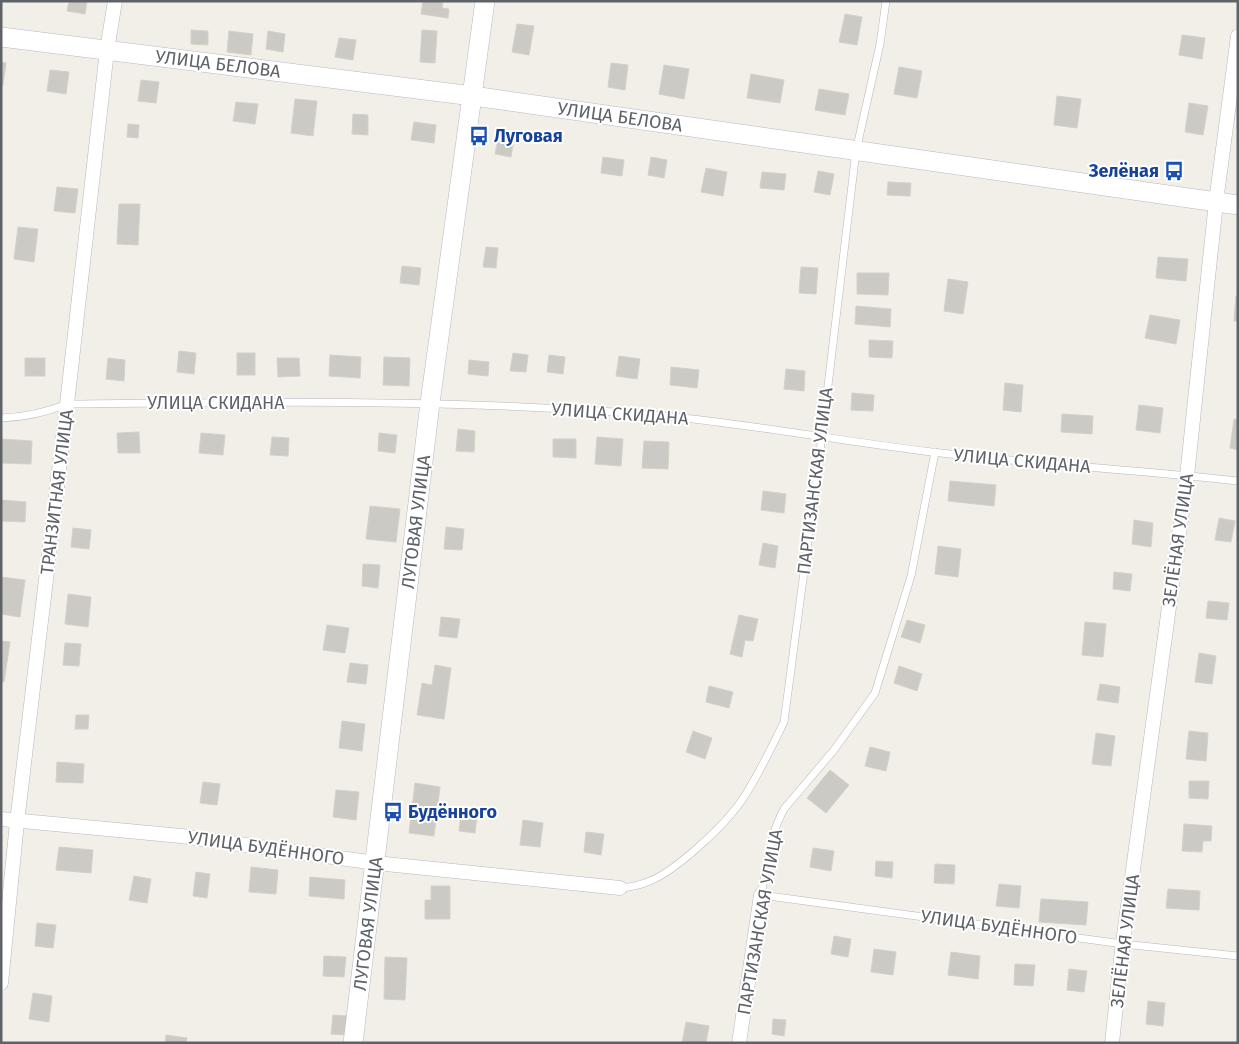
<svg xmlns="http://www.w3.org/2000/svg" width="1239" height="1044" font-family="'Fira Sans',sans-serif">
<rect width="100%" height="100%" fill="#f1efe8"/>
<g fill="#cccac5" stroke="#d6d1c6">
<polygon points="69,1 87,1 85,14 67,11"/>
<polygon points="423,1 443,1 442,8 449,9 448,18 421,14"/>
<polygon points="845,14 862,17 857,45 839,42"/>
<polygon points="517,24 534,26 529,55 512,52"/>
<polygon points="191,30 208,31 208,45 191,44"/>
<polygon points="422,30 437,31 435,63 420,62"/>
<polygon points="229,31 253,34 251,55 227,52"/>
<polygon points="268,31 285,34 283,52 266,49"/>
<polygon points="1182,35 1205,38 1202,59 1179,55"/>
<polygon points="339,38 356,40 353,60 335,57"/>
<polygon points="1,62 6,63 3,85 1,84"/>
<polygon points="611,63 628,65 625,90 608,87"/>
<polygon points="664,65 689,69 684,99 659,94"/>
<polygon points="899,67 922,71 917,98 894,94"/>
<polygon points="50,70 69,72 66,94 47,91"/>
<polygon points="751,74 784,80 780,103 747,98"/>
<polygon points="141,80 159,82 156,103 138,101"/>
<polygon points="819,89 849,94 845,115 815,110"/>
<polygon points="1057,96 1081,99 1077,128 1054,125"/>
<polygon points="295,99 317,101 313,136 291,133"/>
<polygon points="236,102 258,104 255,124 233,121"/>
<polygon points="1189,103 1208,106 1203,135 1185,132"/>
<polygon points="353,114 368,115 368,135 352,134"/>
<polygon points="414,122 436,125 434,143 411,140"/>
<polygon points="128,124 139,125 138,138 127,137"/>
<polygon points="500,130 515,133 511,157 495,154"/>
<polygon points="603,157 624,160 622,176 601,173"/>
<polygon points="651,157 667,160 664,178 648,175"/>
<polygon points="706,168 727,172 723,196 701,192"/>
<polygon points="818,171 834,174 830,195 814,192"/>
<polygon points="762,172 786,174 784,190 760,188"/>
<polygon points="888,182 911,183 910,196 887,195"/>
<polygon points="57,187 78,189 75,213 54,211"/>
<polygon points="119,204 140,204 138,245 117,244"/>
<polygon points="18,227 38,229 34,262 14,259"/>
<polygon points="486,247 498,248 496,268 483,267"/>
<polygon points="1158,257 1188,259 1186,281 1156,278"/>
<polygon points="402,266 421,268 419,285 400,283"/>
<polygon points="801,267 818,268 816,294 799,293"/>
<polygon points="857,273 889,273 888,295 857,294"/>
<polygon points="948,279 968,282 963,314 944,311"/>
<polygon points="1236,296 1238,297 1238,321 1234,321"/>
<polygon points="856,306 891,309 890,327 855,324"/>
<polygon points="1150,315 1180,320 1176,344 1145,338"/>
<polygon points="869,340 893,341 892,358 869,357"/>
<polygon points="179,351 196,353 194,374 177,372"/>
<rect x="237" y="353" width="18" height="22"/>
<polygon points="513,353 528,355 526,372 510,371"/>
<polygon points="330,355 361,357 360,378 329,376"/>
<polygon points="549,355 565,357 563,374 547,372"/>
<polygon points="619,356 640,359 637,379 616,376"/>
<polygon points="384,357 410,358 409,386 383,385"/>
<rect x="25" y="358" width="20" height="18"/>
<polygon points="108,358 125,360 124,381 106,379"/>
<polygon points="277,358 299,358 300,376 278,377"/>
<polygon points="469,360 489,362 488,376 468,374"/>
<polygon points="671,367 699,370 697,388 670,385"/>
<polygon points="786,369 805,371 804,391 784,389"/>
<polygon points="1005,383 1023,385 1021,412 1003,410"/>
<polygon points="852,393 874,395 873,411 851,410"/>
<polygon points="1139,405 1163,408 1160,433 1136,430"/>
<polygon points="1062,414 1093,416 1092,434 1061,432"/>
<polygon points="1234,419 1238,420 1238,450 1230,448"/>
<polygon points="458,429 475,431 474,452 456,451"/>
<polygon points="139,432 140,453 118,453 117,433"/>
<polygon points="201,433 225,435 223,455 199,453"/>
<polygon points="379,433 397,435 395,453 378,451"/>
<polygon points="272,437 289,438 288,456 270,455"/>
<polygon points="597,437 623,439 621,466 595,464"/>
<polygon points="1,439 32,441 31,464 1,463"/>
<polygon points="553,439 576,439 576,458 553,457"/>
<polygon points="644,441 669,442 668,469 642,468"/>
<polygon points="950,481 996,485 994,506 948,501"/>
<polygon points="763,491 786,494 784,513 761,510"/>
<polygon points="1,500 26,502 25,522 1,521"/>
<polygon points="370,506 400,509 396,542 366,539"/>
<polygon points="1219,518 1235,521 1231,542 1215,540"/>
<polygon points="1134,520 1153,523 1151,547 1132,544"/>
<polygon points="446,527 464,529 462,550 444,549"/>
<polygon points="73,528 91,530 89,549 71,547"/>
<polygon points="763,543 778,546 775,568 759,565"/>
<polygon points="938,546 961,549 958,577 935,574"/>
<polygon points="363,564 380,565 378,588 362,586"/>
<polygon points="1114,572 1132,574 1130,591 1113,589"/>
<polygon points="1,577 25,580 20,617 1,614"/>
<polygon points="68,594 91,597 88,627 65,624"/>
<polygon points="1208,601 1229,603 1227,620 1206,618"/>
<polygon points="739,615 758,619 753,641 745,640 742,657 730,654"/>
<polygon points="441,617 460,619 457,638 439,636"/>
<polygon points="907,620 925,625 920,643 901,637"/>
<polygon points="1085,622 1106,624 1103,657 1082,655"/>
<polygon points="327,625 349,628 345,653 323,650"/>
<polygon points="1,641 10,642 4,682 1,682"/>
<polygon points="65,643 81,644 79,666 63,665"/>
<polygon points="1199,653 1216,656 1212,684 1195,682"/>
<polygon points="350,663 368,665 366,684 347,682"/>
<polygon points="435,665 451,668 444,719 417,715 422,683 432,685"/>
<polygon points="899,666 922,674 917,691 894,683"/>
<polygon points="1100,684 1120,687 1118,703 1097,700"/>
<polygon points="709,686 733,692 729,708 706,702"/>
<polygon points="76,715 89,715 88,729 75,729"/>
<polygon points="342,721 365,724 362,751 339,748"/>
<polygon points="693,731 712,738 705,759 686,752"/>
<polygon points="1189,731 1208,733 1206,761 1186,759"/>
<polygon points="1096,733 1115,736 1111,766 1092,764"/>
<polygon points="870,747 890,752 886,771 865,766"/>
<polygon points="57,762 84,764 83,783 56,782"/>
<polygon points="830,770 849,785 826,813 807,798"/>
<polygon points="1189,781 1209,781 1208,799 1189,798"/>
<polygon points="203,782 220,784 217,805 200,803"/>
<polygon points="415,783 440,787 434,836 409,833"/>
<polygon points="336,790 359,792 356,820 333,817"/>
<polygon points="461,814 477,816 475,833 459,831"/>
<polygon points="523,820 543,823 540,847 520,845"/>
<polygon points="1184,824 1212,826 1211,841 1203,841 1202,852 1182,851"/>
<polygon points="586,832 604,834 601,855 584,852"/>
<polygon points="59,847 93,850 91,873 56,870"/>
<polygon points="813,848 834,851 831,871 810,867"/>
<polygon points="876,861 893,862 892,878 875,876"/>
<polygon points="935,864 955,865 954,884 934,883"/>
<polygon points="251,867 278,870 276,894 249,892"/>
<polygon points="196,872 210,874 207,898 193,896"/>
<polygon points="134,876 151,879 147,903 129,900"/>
<polygon points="310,877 345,880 344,899 309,896"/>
<polygon points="999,884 1021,886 1019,908 996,906"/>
<polygon points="431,886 450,886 450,919 425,919 425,900 431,900"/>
<polygon points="1168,889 1200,891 1199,910 1166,908"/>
<polygon points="1041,899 1088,902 1086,925 1039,922"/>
<polygon points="37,923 56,925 53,948 35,946"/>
<polygon points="834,936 851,939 848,957 831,954"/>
<polygon points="874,949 896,952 893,975 871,972"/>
<polygon points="951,952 980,956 978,979 948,975"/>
<polygon points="324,956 346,957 344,977 323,976"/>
<polygon points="385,957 407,958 405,1000 384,999"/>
<polygon points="1015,964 1035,965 1033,986 1014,985"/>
<polygon points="1069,969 1087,971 1084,992 1067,990"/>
<polygon points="33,993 52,996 49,1022 29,1019"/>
<polygon points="1148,1001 1165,1003 1163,1026 1146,1024"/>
<polygon points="333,1015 347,1016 345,1035 331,1034"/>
<polygon points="773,1019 786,1020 784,1036 772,1034"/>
<polygon points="686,1022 709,1026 706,1043 682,1043"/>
<polygon points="166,1035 187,1038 186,1043 165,1043"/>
</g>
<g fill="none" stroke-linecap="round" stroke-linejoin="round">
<defs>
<g id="lane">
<path d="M1,418c25,-1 44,-5 66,-14 187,-2 374,-5 561,9 102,7 203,27 304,39 102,12 204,18 306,29"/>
<path d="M935,452l-24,124 -36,117 -41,57 -50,59c-14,25 -17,57 -23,86l362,49 115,12"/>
<path d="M620,888c11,-1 21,-3 30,-7 27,-11 75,-56 92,-81 16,-24 29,-51 42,-78l38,-286 34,-285 24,-107 6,-43"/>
</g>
<g id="street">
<polyline points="1,819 181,836 376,863 620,888"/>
<polyline points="1,983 17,822 67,404 107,50 115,1"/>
<polyline points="739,1043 761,895"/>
<polyline points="1112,1043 1122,950 1187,476 1216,202 1238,36"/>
</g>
<g id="secondary">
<polyline points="1,37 473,96 1238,205"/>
<polyline points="353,1043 430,403 485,1"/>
</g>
</defs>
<use href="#lane" stroke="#b5b8bc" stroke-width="8"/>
<use href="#street" stroke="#b5b8bc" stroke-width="15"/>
<use href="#secondary" stroke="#b6babf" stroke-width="20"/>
<use href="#lane" stroke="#fff" stroke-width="7"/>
<use href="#street" stroke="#fff" stroke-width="14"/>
<use href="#secondary" stroke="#fff" stroke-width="19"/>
</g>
<defs>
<symbol id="bus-bare" viewBox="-9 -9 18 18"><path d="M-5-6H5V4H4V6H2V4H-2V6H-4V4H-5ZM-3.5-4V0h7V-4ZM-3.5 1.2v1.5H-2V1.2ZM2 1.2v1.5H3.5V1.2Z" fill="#1a4fb4" stroke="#fff" stroke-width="2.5" paint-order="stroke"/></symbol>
</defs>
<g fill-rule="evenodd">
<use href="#bus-bare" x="465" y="122" width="28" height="28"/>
<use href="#bus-bare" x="1160" y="157" width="28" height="28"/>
<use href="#bus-bare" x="379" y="798" width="28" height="28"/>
</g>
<g text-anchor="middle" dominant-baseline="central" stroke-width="4" stroke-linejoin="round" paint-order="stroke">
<g font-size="18" fill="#5f6368" stroke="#fff">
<text transform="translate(218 64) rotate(7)">УЛИЦА БЕЛОВА</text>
<text transform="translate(620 117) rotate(8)">УЛИЦА БЕЛОВА</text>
<text x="216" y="403">УЛИЦА СКИДАНА</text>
<text transform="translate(620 414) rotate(4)">УЛИЦА СКИДАНА</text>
<text transform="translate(1022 461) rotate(5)">УЛИЦА СКИДАНА</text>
<text transform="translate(815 481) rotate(-83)">ПАРТИЗАНСКАЯ УЛИЦА</text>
<text transform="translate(57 492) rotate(-83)">ТРАНЗИТНАЯ УЛИЦА</text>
<text transform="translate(416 522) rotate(-83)">ЛУГОВАЯ УЛИЦА</text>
<text transform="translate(1178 540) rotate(-82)">ЗЕЛЁНАЯ УЛИЦА</text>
<text transform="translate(266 848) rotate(8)">УЛИЦА БУДЁННОГО</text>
<text transform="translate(760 922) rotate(-80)">ПАРТИЗАНСКАЯ УЛИЦА</text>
<text transform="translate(368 924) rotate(-83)">ЛУГОВАЯ УЛИЦА</text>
<text transform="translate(999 927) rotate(8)">УЛИЦА БУДЁННОГО</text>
<text transform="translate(1125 941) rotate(-83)">ЗЕЛЁНАЯ УЛИЦА</text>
</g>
<g font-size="18" font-weight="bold" fill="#164399" stroke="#fff" text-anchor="start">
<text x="494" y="136">Луговая</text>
<text x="1159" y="171" text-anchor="end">Зелёная</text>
<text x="408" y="812">Будённого</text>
</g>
</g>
<rect width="1239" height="1044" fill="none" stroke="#5f6368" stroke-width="5"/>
</svg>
